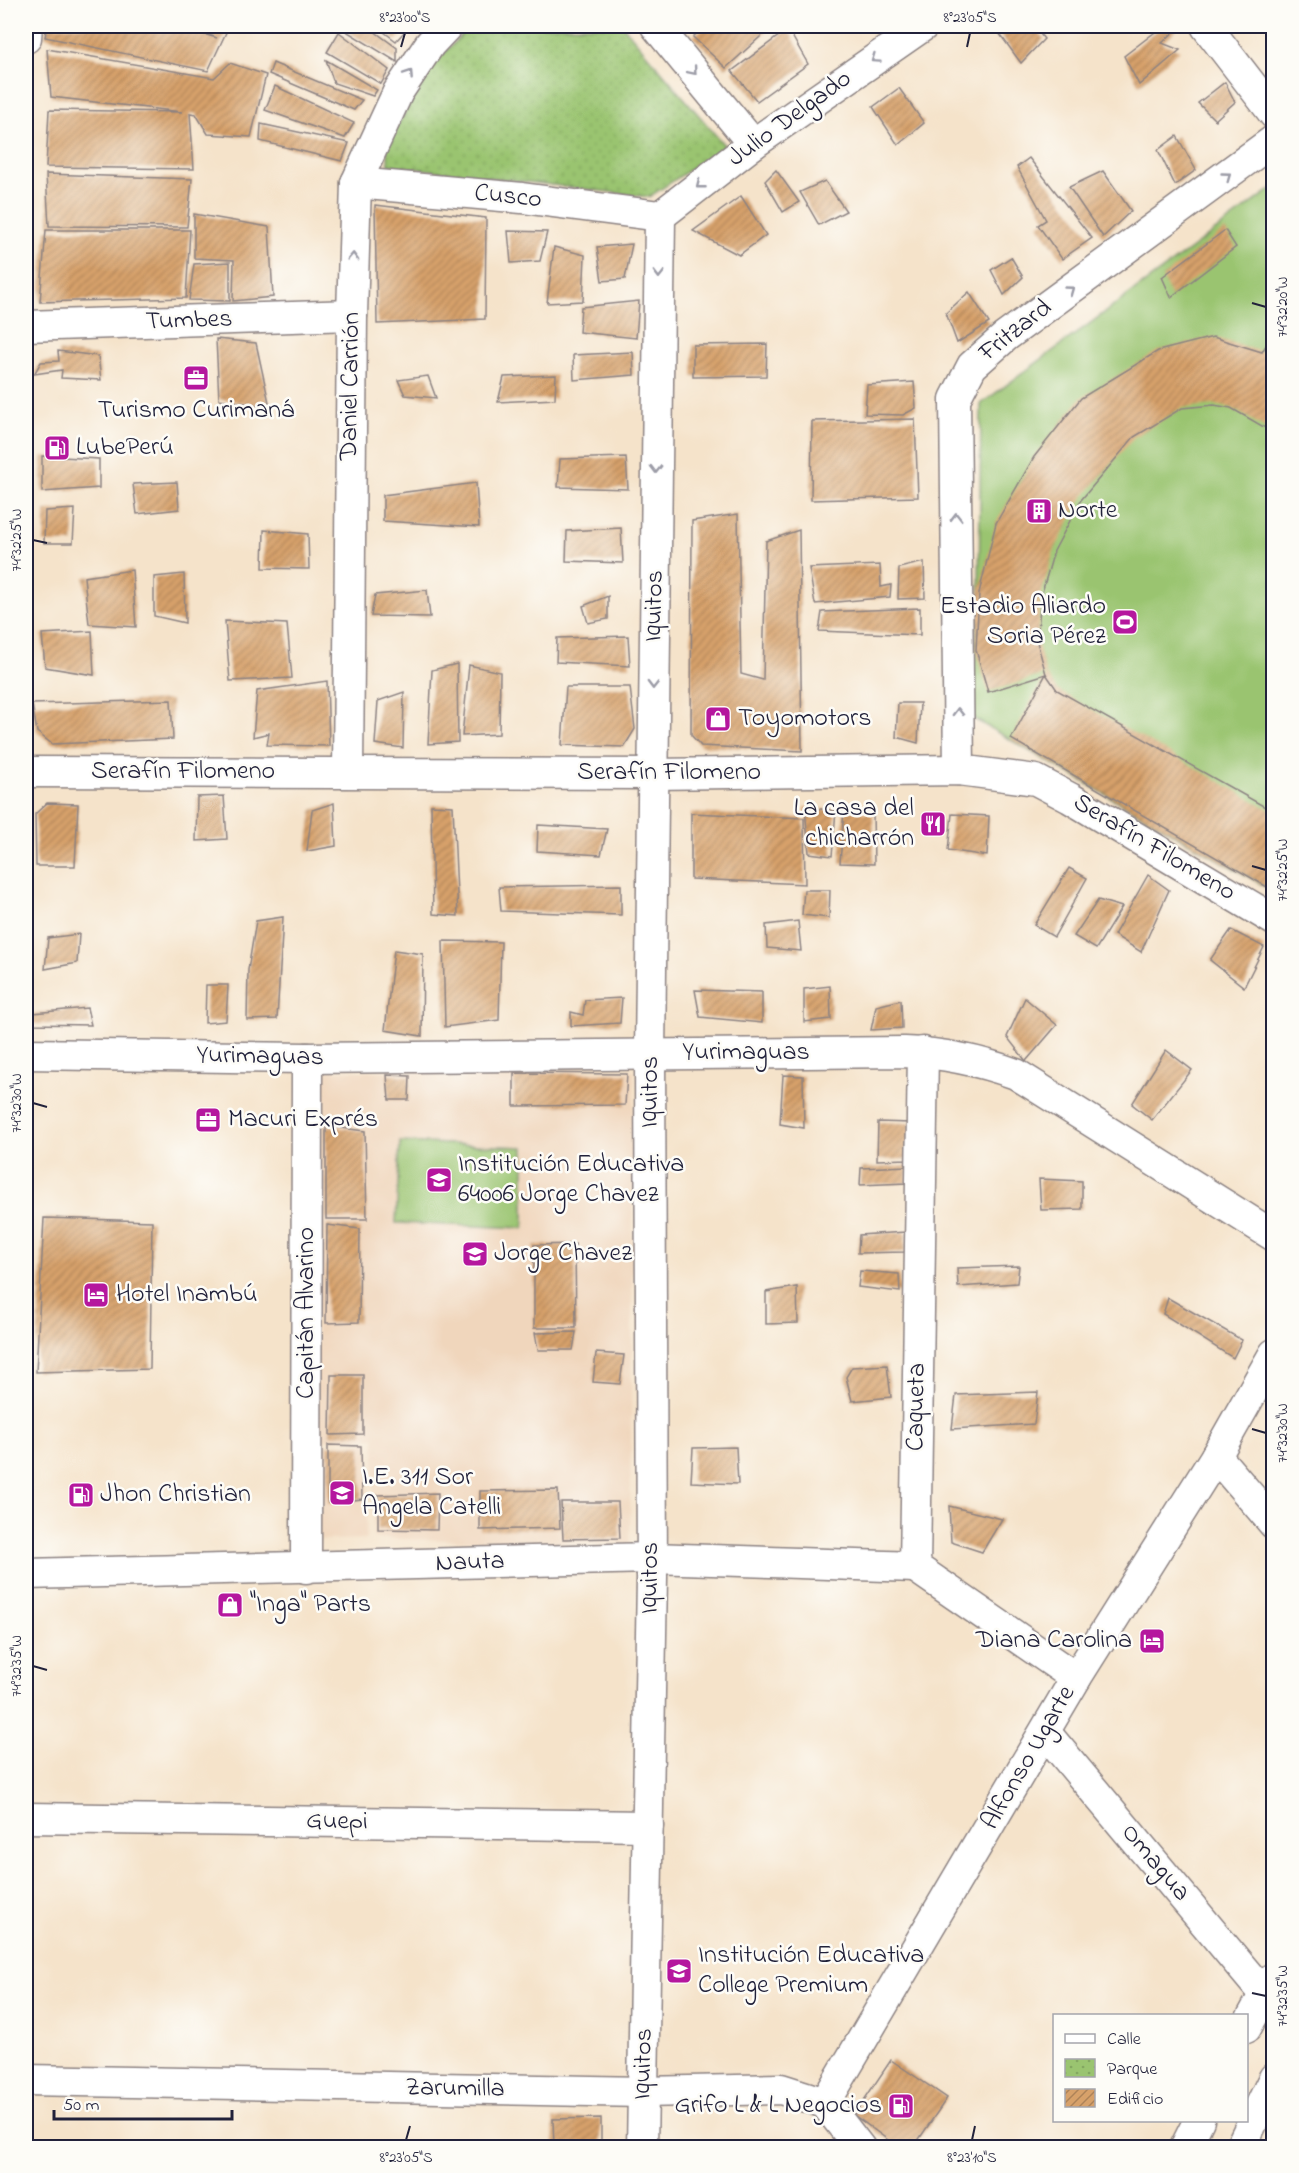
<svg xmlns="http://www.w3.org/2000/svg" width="1299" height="2173" font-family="'Indie Flower',sans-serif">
<defs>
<pattern id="park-dots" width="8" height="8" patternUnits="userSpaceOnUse" patternTransform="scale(1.5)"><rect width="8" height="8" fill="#9ac470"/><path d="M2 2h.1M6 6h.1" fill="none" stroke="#84a862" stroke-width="1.8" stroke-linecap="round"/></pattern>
<pattern id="building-hatch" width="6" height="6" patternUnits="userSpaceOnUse" patternTransform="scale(1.5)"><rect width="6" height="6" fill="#d7a16a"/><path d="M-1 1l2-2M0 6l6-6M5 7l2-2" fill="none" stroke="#ae8358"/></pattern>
</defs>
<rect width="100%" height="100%" fill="#fdfcf7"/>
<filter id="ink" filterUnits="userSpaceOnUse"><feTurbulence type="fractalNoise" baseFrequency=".0167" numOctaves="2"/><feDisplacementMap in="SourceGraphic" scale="12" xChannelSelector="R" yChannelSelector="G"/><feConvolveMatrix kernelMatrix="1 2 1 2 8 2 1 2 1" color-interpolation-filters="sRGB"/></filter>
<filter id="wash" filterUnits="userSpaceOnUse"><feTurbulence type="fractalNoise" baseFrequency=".008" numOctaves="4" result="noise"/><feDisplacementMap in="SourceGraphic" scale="24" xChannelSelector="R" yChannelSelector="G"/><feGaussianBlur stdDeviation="1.35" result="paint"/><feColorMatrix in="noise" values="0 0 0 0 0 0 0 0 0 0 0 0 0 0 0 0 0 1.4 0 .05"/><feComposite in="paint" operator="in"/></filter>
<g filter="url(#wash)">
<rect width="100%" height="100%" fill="#f5e3ca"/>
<g fill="#f0d6bc">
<polygon points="321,1071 634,1071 630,1545 373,1538 375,1438 315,1440"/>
<polygon points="369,1442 366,1539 315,1540 319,1446"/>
</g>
<g fill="#9ac470" stroke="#5e7356" stroke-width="1.5">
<polygon points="1273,188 1273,891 969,716 979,593 981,404"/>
<polygon points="400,1142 524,1147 524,1228 396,1223"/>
</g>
<polygon fill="url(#park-dots)" stroke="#5e7356" stroke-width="1.5" points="471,26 623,26 725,146 649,197 389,165 386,144 435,62"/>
<g id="blocks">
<g fill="url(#building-hatch)">
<polygon points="47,26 175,26 217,38 185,26 229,26 208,71 45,37"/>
<polygon points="338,26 367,26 397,48 397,62"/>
<polygon points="376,26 406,26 406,30 396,41"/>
<polygon points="705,26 772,26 726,68 693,37"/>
<polygon points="1000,26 1034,26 1044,39 1021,63 996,29"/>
<polygon points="1163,26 1173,26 1177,29 1162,43 1180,50 1139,85 1124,56"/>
<polygon points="788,29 808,64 757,101 732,71"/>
<polygon points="339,32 389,70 381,84 327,52"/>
<polygon points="47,49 214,78 230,63 266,75 251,137 208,134 196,114 190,113 194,169 46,167 49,110 182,112 51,97"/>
<polygon points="326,60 377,90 373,96 334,83"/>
<polygon points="273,63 362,100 354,110 269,74"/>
<polygon points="1225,82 1235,102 1215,120 1198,103"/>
<polygon points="275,86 354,123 345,138 265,110"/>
<polygon points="899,88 924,123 898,145 873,107"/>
<polygon points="261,124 349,143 342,161 260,141"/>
<polygon points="1177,136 1196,170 1175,185 1158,150"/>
<polygon points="1029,158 1092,238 1062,259 1038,225 1046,220 1017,167"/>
<polygon points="776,170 799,202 783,212 765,181"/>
<polygon points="1103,171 1131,211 1103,237 1069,187"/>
<polygon points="46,174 192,179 187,227 49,226"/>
<polygon points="825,181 846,211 819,225 800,192"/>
<polygon points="741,196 766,235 739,255 693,231"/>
<polygon points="375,205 486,218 485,319 377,324"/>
<polygon points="194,214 269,227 273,297 233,301 234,260 194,258"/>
<polygon points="46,230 190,230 186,298 40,302"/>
<polygon points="1225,230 1236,247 1171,297 1162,277"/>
<polygon points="508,231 547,232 540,261 511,263"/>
<polygon points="632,244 625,279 602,281 597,247"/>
<polygon points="554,247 585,255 583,301 547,303"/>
<polygon points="1011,257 1023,277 1004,295 991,270"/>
<polygon points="230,262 230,301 189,300 194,264"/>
<polygon points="969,292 989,323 957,343 946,313"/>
<polygon points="639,301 636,338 579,332 581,307"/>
<polygon points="1274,332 1274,433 1231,408 1214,405 1182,408 1134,437 1081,500 1054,551 1041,596 1037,642 1046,674 988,692 976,650 979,593 996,523 1034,457 1081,398 1158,351 1213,337 1262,352"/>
<polygon points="216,339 256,343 270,407 219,399"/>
<polygon points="767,344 766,376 693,377 693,345"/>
<polygon points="58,351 98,356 101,380 61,378 62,370 34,374 41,362 59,361"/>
<polygon points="633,352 634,375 574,380 573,355"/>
<polygon points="556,375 555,399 498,402 504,377"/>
<polygon points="428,376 436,398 405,395 398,380"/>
<polygon points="914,382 916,408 903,415 865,414 867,385"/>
<polygon points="915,419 918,497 811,500 812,421"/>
<polygon points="42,456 99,459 99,488 42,492"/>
<polygon points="626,457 628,489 558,487 560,459"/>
<polygon points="177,482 179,509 137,514 133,484"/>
<polygon points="476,483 479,527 383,521 383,495"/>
<polygon points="75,509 73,543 44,543 45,511"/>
<polygon points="738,514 741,674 763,680 766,541 799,530 802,751 701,746 691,735 692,521"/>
<polygon points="621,528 623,563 566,561 567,531"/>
<polygon points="264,530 308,534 309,569 263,568"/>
<polygon points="924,562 925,598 898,599 899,568"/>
<polygon points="880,565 881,587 891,585 890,597 815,604 809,568"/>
<polygon points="132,570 136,627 89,624 84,577"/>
<polygon points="184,574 185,623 154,616 154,577"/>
<polygon points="427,590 430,617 371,616 375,595"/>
<polygon points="608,596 608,619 588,623 583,606"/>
<polygon points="920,608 920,635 819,631 822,612"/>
<polygon points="225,621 287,624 292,678 230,681"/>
<polygon points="92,631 94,675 45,667 42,634"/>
<polygon points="628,636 630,666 556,662 557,638"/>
<polygon points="457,664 458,742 428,744 432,670"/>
<polygon points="469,665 500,672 499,734 462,736"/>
<polygon points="1046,674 1057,690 1274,812 1274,891 1011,739"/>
<polygon points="327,681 329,746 267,745 269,733 253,737 257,691"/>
<polygon points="566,687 630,687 635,729 624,747 562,745"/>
<polygon points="404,692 403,748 375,744 378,701"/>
<polygon points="171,700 173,739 52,744 37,732 32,704"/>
<polygon points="898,703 920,703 918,743 896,737"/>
<polygon points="224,796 227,839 196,841 197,797"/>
<polygon points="47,803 78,804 75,866 36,866 35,814"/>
<polygon points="334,803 336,846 307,851 312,810"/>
<polygon points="431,805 453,806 458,916 433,914"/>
<polygon points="805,807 836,811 832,856 809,853"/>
<polygon points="844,810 873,813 874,864 840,863"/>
<polygon points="691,813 804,818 805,884 691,879"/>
<polygon points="952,814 989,816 987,856 948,850"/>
<polygon points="538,825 607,829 601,855 537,851"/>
<polygon points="1069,868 1087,878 1054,937 1034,925"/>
<polygon points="1148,875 1169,890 1141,952 1114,935"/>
<polygon points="621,885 621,915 501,911 499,887"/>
<polygon points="804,890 830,890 829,918 802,915"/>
<polygon points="1098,900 1122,907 1096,949 1074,936"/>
<polygon points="283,917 277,1019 247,1020 248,970 256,921"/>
<polygon points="798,921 801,951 767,948 766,925"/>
<polygon points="1231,930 1264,947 1244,987 1210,960"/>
<polygon points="79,934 77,963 45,969 48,938"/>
<polygon points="443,941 501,942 499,1020 445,1027"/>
<polygon points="394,950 423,954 422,1036 385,1030"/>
<polygon points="206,985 228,985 226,1021 205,1023"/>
<polygon points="830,986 831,1019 804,1022 804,989"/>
<polygon points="695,990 762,992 762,1023 700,1017"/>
<polygon points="622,998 620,1023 571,1026 571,1012 583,1015 585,1000"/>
<polygon points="1025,998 1057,1025 1026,1061 1007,1037"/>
<polygon points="901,1000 902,1028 871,1030 876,1006"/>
<polygon points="87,1008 91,1025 30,1024 33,1013"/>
<polygon points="1166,1050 1192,1070 1152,1120 1132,1104"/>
<polygon points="514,1073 627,1074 625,1105 514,1106"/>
<polygon points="387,1075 410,1076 409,1100 389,1100"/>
<polygon points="783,1075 803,1076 804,1128 780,1124"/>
<polygon points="878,1122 911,1123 909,1159 877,1160"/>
<polygon points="326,1126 365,1131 367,1219 326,1219"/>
<polygon points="908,1166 907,1183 860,1185 861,1168"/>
<polygon points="1039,1179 1082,1181 1082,1209 1041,1210"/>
<polygon points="44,1218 152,1221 150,1369 36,1372"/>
<polygon points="327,1225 360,1229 359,1322 326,1323"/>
<polygon points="906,1232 905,1252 858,1253 859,1235"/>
<polygon points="575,1244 576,1328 534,1328 534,1245"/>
<polygon points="1019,1266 1017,1283 958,1287 957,1268"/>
<polygon points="860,1271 899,1274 900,1292 858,1287"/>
<polygon points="797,1287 798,1323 766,1324 766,1292"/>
<polygon points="1168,1298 1242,1340 1233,1358 1163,1314"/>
<polygon points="576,1332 573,1350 538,1350 535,1333"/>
<polygon points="596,1353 624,1355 620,1384 593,1382"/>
<polygon points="887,1365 891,1397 852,1401 846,1377 852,1367"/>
<polygon points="331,1375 363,1375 363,1434 330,1435"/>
<polygon points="1038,1392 1034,1424 952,1429 956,1395"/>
<polygon points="328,1445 361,1446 362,1499 328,1503"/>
<polygon points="736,1447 738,1484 691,1482 693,1448"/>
<polygon points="558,1490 560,1528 480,1530 480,1491"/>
<polygon points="438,1493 437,1530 378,1529 378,1495"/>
<polygon points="561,1502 618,1502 620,1538 563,1539"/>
<polygon points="949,1506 1002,1519 982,1552 951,1542"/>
<polygon points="891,2060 947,2098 913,2148 899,2148 854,2115"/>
<polygon points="601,2118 601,2148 554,2148 553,2119"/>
</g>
</g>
</g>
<g filter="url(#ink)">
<use href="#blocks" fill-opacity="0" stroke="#8c8282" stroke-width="1.5"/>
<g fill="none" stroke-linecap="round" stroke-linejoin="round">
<defs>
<g id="minor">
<polyline points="656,26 753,144"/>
<polyline points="1206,26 1274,114"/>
<polyline points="26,38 27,26"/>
<polyline points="356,183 522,198 660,216"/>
<polyline points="660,216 753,144 923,26"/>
<polyline points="26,326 352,315"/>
<polyline points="959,770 955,399 972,366 1005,337 1274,140"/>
<polyline points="26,772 652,774 959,770 1036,780 1070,798 1274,920"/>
<polyline points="348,772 352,315 356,183 398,92 430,44 447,26"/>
<polyline points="923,1052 915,1567 1076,1678"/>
<path d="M26,1054l281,4 598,-6c38,1 75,9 111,22l258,162"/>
<polyline points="1216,1456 1274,1524"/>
<polyline points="306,1568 307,1058"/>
<polyline points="26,1574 652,1558 915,1567"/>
<polyline points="1045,1732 1264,1994"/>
<polyline points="26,1818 648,1826"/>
<polyline points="1246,2028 1274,1977"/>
<polyline points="26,2080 643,2092 781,2089 825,2103 860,2148"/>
<polyline points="825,2103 1076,1678 1216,1456 1274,1354"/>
<polyline points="642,2148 652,1578 650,1054 660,216"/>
<polyline points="1185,2148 1199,2120"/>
<polyline points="1240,2148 1274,2078"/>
</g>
</defs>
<use href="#minor" stroke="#8c8282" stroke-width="33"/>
<use href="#minor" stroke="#fff" stroke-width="30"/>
</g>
<defs><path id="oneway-chevron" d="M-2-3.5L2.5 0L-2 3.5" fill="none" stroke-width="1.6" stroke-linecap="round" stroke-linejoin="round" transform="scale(1.5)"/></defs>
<g stroke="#9c9ca7">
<use href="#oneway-chevron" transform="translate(875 59) rotate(145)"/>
<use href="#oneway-chevron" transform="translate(693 71) rotate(50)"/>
<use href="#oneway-chevron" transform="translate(409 74) rotate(-56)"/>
<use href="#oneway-chevron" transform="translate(1227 176) rotate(-36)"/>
<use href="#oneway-chevron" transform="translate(700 185) rotate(142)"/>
<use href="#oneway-chevron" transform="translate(353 257) rotate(-88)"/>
<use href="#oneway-chevron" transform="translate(659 274) rotate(91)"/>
<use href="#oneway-chevron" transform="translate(1070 290) rotate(-36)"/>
<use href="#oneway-chevron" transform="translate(656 469) rotate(91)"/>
<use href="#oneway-chevron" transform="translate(956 517) rotate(-91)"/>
<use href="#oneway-chevron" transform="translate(653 685) rotate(91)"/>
<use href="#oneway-chevron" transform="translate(958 712) rotate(-91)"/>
</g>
</g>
<path fill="none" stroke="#22223b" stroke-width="2" d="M401,47l4,-14M967,47l3,-14M1252,303l14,4M33,540l14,3M1252,866l14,4M33,1103l14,4M1252,1429l14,4M33,1666l14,4M1252,1993l14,3M406,2140l4,-14M972,2140l3,-14"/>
<defs>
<symbol id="office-square" viewBox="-11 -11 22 22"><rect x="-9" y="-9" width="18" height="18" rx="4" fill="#b5179e" stroke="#fdfcf7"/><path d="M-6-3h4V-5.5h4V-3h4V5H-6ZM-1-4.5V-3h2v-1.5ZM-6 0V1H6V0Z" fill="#fff"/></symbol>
<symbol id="fuel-square" viewBox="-11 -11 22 22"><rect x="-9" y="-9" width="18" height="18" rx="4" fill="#b5179e" stroke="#fdfcf7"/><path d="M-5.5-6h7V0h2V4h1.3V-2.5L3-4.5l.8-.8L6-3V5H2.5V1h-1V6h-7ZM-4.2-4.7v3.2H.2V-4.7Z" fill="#fff"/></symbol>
<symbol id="building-square" viewBox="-11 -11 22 22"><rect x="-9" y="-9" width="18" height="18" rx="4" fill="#b5179e" stroke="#fdfcf7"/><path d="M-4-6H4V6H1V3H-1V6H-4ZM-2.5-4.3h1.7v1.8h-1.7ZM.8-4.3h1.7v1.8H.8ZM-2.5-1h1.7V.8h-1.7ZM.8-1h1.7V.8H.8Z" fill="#fff"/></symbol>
<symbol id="stadium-square" viewBox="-11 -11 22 22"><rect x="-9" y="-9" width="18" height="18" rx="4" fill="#b5179e" stroke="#fdfcf7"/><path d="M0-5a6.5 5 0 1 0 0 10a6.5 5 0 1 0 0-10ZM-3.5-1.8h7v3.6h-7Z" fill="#fff"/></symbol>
<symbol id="shop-square" viewBox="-11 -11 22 22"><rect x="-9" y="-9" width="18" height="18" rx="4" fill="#b5179e" stroke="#fdfcf7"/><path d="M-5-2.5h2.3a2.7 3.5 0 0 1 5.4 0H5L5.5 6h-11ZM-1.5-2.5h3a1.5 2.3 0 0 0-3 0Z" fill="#fff"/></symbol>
<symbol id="restaurant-square" viewBox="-11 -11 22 22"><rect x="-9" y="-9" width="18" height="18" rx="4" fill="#b5179e" stroke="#fdfcf7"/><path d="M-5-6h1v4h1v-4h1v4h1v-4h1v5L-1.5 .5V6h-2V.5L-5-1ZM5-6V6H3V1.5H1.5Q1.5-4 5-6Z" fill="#fff"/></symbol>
<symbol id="school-square" viewBox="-11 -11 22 22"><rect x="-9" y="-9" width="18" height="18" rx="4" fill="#b5179e" stroke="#fdfcf7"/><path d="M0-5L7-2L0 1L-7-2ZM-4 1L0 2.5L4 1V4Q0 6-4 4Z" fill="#fff"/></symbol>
<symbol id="hotel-square" viewBox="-11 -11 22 22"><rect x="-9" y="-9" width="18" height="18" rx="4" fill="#b5179e" stroke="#fdfcf7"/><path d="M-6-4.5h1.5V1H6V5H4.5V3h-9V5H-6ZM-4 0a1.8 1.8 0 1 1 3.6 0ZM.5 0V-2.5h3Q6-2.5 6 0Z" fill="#fff"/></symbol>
</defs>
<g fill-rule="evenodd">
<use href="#office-square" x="181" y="363" width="30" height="30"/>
<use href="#fuel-square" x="42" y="433" width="30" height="30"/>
<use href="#building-square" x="1024" y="496" width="30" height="30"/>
<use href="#stadium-square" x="1110" y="607" width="30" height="30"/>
<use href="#shop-square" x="703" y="704" width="30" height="30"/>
<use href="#restaurant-square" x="918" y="809" width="30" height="30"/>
<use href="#office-square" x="193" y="1105" width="30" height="30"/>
<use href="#school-square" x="424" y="1165" width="30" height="30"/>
<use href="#school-square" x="460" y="1239" width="30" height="30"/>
<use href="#hotel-square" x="81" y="1280" width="30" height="30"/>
<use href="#school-square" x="327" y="1478" width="30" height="30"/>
<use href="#fuel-square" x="66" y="1480" width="30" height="30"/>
<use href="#shop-square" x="215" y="1590" width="30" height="30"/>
<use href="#hotel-square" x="1137" y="1626" width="30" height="30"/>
<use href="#school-square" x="664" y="1956" width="30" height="30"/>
<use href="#fuel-square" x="886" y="2091" width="30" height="30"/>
</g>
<g text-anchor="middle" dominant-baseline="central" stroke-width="5" stroke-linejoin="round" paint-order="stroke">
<g font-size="26" fill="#22223b" stroke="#fdfcf7">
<text transform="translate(790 119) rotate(-36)">Julio Delgado</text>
<text transform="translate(508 197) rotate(6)">Cusco</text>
<text transform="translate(189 321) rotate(-2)">Tumbes</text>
<text transform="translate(1016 331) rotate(-38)">Fritzard</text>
<text transform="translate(351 386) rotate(-89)">Daniel Carrión</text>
<text transform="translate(655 606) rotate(-89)">Iquitos</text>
<text x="183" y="772">Serafín Filomeno</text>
<text x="669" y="773">Serafín Filomeno</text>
<text transform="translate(1154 848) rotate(31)">Serafín Filomeno</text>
<text x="746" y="1053">Yurimaguas</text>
<text transform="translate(260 1057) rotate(1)">Yurimaguas</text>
<text transform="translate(651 1092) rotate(-90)">Iquitos</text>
<text transform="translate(307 1313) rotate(-90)">Capitán Alvarino</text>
<text transform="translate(917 1407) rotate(-89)">Caqueta</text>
<text transform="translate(470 1563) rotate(-2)">Nauta</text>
<text transform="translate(651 1578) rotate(-90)">Iquitos</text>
<text transform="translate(1029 1758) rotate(-60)">Alfonso Ugarte</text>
<text transform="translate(337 1822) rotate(1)">Guepi</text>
<text transform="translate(1155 1863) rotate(50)">Omagua</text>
<text transform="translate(644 2064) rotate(-89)">Iquitos</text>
<text transform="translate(455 2089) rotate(1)">Zarumilla</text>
</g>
<g font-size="26" fill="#22223b" stroke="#fdfcf7" text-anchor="start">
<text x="196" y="411" text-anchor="middle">Turismo Curimaná</text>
<text x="76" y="448">LubePerú</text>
<text x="1058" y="511">Norte</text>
<text x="1106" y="607" text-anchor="end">Estadio Aliardo<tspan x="1106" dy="30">Soria Pérez</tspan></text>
<text x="738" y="719">Toyomotors</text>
<text x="914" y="809" text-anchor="end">La casa del<tspan x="914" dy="30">chicharrón</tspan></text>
<text x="228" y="1120">Macuri Exprés</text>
<text x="458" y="1165">Institución Educativa<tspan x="458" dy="30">64006 Jorge Chavez</tspan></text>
<text x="494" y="1254">Jorge Chavez</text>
<text x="116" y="1295">Hotel Inambú</text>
<text x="362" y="1478">I.E. 311 Sor<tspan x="362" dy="30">Angela Catelli</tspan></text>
<text x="100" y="1495">Jhon Christian</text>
<text x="250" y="1605">"Inga" Parts</text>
<text x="1132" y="1641" text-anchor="end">Diana Carolina</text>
<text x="698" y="1956">Institución Educativa<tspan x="698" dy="30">College Premium</tspan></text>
<text x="882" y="2106" text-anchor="end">Grifo L &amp; L Negocios</text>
</g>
</g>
<rect width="1299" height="2173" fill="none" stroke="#fdfcf7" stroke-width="66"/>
<rect x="1053" y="2014" width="195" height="108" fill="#fdfcf7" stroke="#a5a5ac" stroke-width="1.5"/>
<rect x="1065" y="2034" width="30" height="9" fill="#ffffff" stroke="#a5a5ac" stroke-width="1.5"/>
<text x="1107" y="2044" font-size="18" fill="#22223b">Calle</text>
<rect x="1065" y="2059" width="30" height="18" fill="url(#park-dots)" stroke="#a5a5ac" stroke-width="1.5"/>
<text x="1107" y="2074" font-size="18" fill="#22223b">Parque</text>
<rect x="1065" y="2089" width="30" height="18" fill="url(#building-hatch)" stroke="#a5a5ac" stroke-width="1.5"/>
<text x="1107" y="2104" font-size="18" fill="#22223b">Edificio</text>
<path d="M54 2110v9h178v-9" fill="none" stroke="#22223b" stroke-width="3"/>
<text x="63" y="2110" font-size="18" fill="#22223b" stroke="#fdfcf7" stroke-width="4.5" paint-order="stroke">50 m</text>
<rect x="33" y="33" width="1233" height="2107" fill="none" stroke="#22223b" stroke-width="2"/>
<g font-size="15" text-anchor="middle" fill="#22223b">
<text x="405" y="22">8°23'00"S</text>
<text x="970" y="22">8°23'05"S</text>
<text transform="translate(1282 307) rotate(-90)" y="5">74°32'20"W</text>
<text transform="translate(16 540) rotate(-90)" y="5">74°32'25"W</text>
<text transform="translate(1282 870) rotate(-90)" y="5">74°32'25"W</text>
<text transform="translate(16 1103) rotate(-90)" y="5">74°32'30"W</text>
<text transform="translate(1282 1433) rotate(-90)" y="5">74°32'30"W</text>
<text transform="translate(16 1666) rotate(-90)" y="5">74°32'35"W</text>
<text transform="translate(1282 1996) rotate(-90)" y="5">74°32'35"W</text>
<text x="406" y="2162">8°23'05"S</text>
<text x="972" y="2162">8°23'10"S</text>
</g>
</svg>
